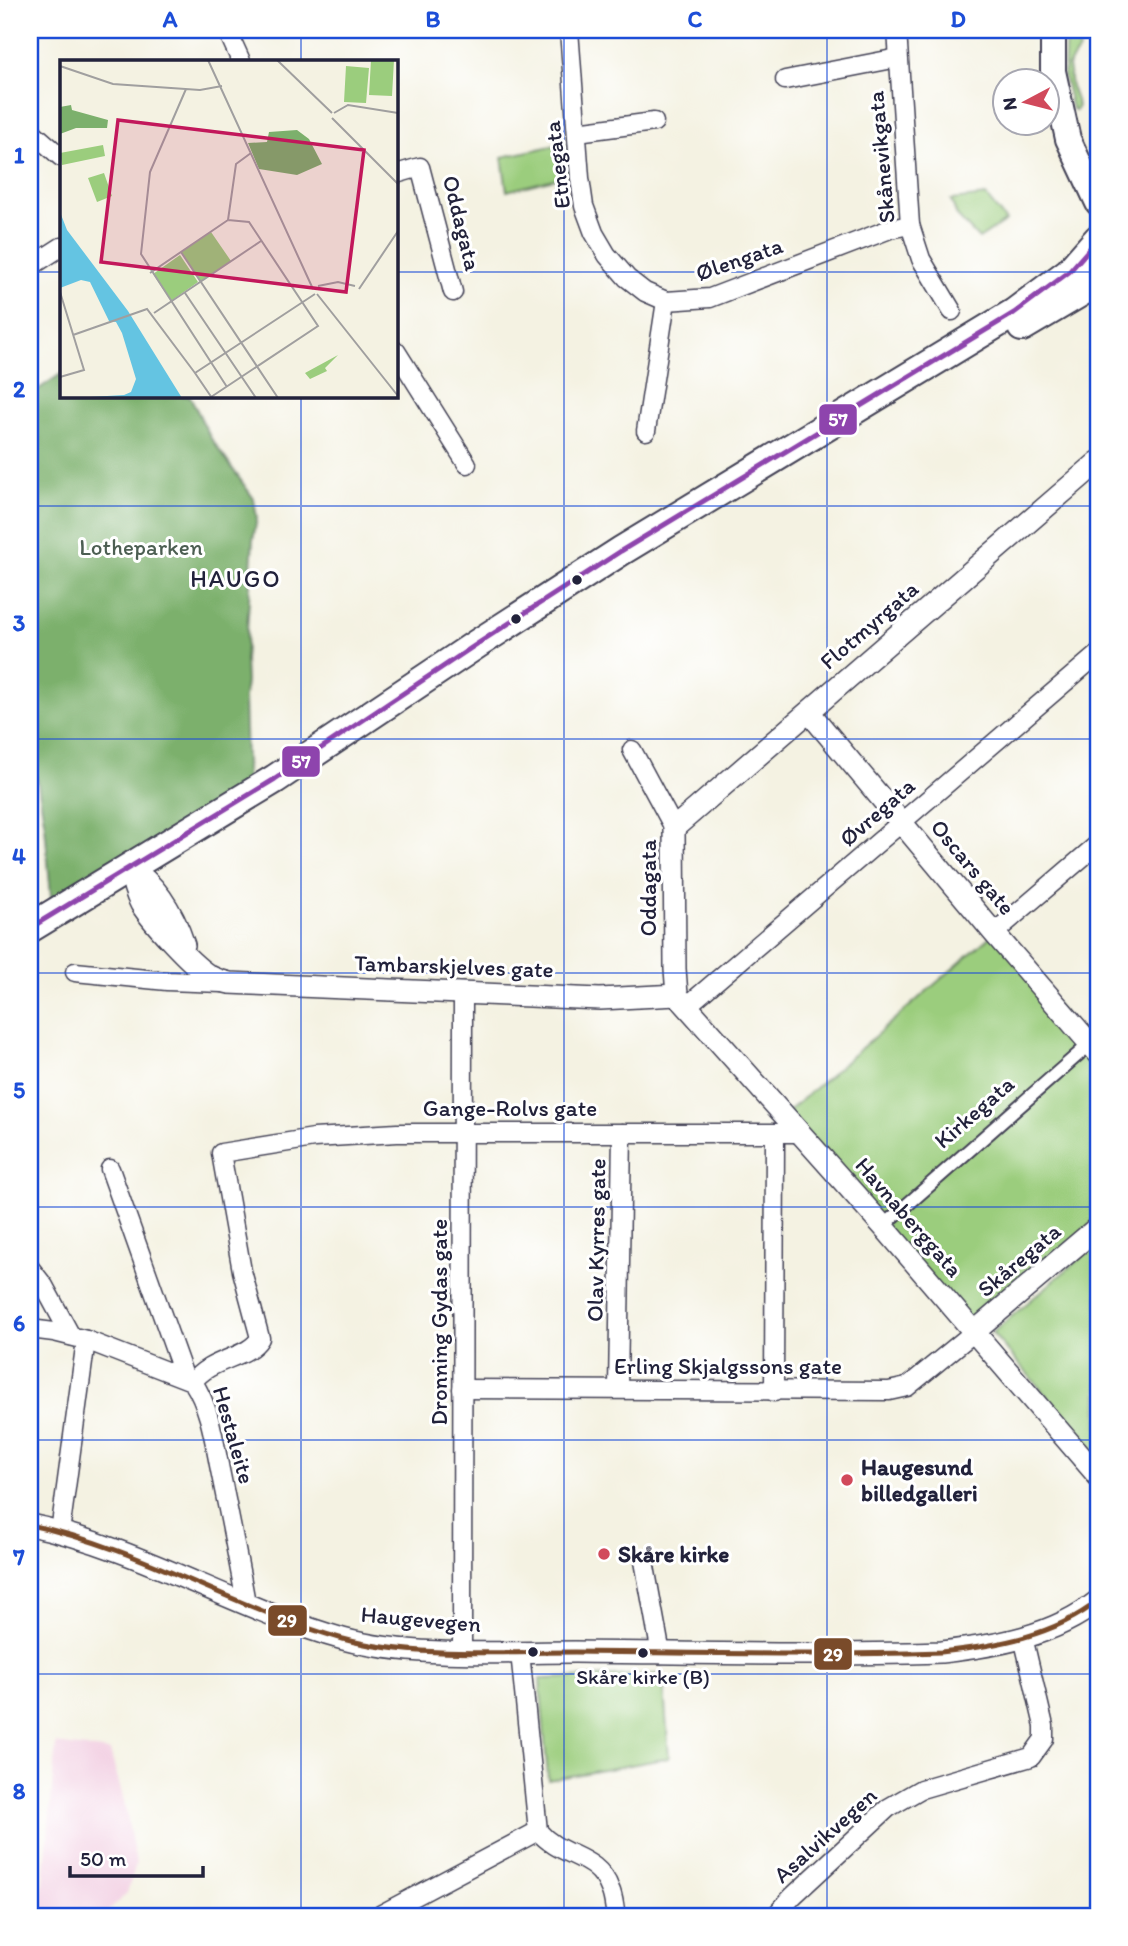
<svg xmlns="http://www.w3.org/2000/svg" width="1128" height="1946" font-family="Itim,sans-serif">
<rect width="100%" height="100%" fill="#fff"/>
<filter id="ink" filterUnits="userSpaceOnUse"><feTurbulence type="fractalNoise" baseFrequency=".0143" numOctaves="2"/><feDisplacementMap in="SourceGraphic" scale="14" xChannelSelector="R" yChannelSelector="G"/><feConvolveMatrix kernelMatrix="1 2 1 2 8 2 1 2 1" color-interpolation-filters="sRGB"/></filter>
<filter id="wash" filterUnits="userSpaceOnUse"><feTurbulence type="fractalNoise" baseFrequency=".00686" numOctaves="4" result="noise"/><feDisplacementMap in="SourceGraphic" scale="28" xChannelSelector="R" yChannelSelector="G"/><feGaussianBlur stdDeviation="1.57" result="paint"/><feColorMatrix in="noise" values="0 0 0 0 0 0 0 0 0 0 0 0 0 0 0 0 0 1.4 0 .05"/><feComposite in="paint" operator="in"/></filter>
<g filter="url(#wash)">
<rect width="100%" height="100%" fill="#f4f2e2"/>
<polygon fill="#f2cfe2" points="56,1744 110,1751 124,1801 136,1864 127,1893 103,1916 35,1916 44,1882"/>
<g fill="#9bcd7d" stroke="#5e785c" stroke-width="2">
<polygon points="1066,30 1072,30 1079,50 1068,66 1071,86 1078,106 1076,110 1072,109 1064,76"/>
<polygon points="565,143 570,175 507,191 502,157"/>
<polygon points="986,196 1006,221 979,239 957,216 951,200"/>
<polygon points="994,933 1098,1053 1098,1227 973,1333 784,1115"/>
<polygon points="1098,1243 1098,1455 992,1333"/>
<polygon points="663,1674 669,1758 548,1780 540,1679"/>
</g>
<polygon fill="#7cb06c" stroke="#4f6954" stroke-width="2" points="61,374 61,396 190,396 210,437 254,499 257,518 253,540 245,660 246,682 244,698 247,790 52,909 45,826 37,779 30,767 30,395"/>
</g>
<g filter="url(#ink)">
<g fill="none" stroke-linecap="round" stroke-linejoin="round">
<defs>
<polyline id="pedestrian" points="883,1226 1090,1044"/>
<g id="minor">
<polyline points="227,30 241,61"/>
<polyline points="569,30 580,178 584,206 594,233 607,255 627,278 645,292 666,301 710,298 890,229 910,225"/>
<polyline points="897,30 910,225 921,259 952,311"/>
<polyline points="785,80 898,58"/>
<polyline points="30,130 61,157"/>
<polyline points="577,132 654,122"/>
<polyline points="396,174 420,167 453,292"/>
<polyline points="30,267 61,247"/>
<polyline points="396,351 467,464"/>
<polyline points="646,431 666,301"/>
<polyline points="632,750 674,828"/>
<polyline points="994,933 1098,844"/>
<polyline points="75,972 167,981 222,983"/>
<polyline points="687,1006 1098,654"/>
<polyline points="110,1169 184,1376"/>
<polyline points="30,1268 44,1286 71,1336"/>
<polyline points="30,1329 54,1332 86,1340 189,1380"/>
<polyline points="462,1389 889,1391 907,1387 973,1333"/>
<polyline points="618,1389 622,1133"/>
<polyline points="774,1392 775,1133"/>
<polyline points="60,1532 86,1340"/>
<polyline points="644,1561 661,1654"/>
<path d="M246,1603c-8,-45 -17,-89 -26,-133 -6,-30 -10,-62 -27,-88 16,-24 55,-23 67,-44l-18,-67 -21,-118 93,-15 83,-5h403"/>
<polyline points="462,1651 463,992"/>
<path d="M538,1831c24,28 59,22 72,58 4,8 4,18 6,27"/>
<polyline points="378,1916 538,1831 520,1652"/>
<polyline points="775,1916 793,1896 888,1808 921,1789 1031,1757 1044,1739 1044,1726 1023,1637"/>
</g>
<g id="tertiary">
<polyline points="809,712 994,933 1098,1053"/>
<path d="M130,868c2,13 5,25 11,36 12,19 49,59 67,71 6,4 14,6 21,8l371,16 77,-4"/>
<path d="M130,868c27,17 44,47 54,77"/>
<polyline points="677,995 675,969 674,828 1098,462"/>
<polyline points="677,995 883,1226 1098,1476"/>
<polyline points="973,1333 1098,1227"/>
<path d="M30,1525c109,22 206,84 313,114 70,19 160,13 232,13 122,1 244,4 366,0 55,-6 113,-16 157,-51"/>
</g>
<polyline id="secondary" points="1053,30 1053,71 1068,139 1098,203"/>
<g id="primary">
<polyline points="1022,327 1098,282"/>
<polyline points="30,928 275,779 477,644 621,551 1014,313 1069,272 1098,239"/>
</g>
</defs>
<use href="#pedestrian" stroke="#424154" stroke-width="16"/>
<use href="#minor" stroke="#424154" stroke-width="21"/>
<use href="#tertiary" stroke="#424154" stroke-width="24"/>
<use href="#secondary" stroke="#424154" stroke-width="28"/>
<use href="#primary" stroke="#424154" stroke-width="32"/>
<use href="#pedestrian" stroke="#fff" stroke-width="12"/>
<use href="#minor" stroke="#fff" stroke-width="18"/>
<use href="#tertiary" stroke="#fff" stroke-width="21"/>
<use href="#secondary" stroke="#fff" stroke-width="24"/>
<use href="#primary" stroke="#fff" stroke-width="28"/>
<defs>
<polyline id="bus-1" points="30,928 275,779 477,644 621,551 1014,313 1069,272 1098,239"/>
<path id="bus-2" d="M30,1525c109,22 206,84 313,114 70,19 160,13 232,13 122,1 244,4 366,0 55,-6 113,-16 157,-51"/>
</defs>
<use href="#bus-1" stroke="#fff" stroke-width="10"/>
<use href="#bus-2" stroke="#fff" stroke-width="10"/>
<use href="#bus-1" stroke="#8e44ad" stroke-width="5"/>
<use href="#bus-2" stroke="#7a4b2a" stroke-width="5"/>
</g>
</g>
<path fill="none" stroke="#1d4ed8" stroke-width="2" stroke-opacity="0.55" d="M301,30v31M564,30v1886M827,30v1886M30,272h31M396,272h702M301,396v1520M30,506h1068M30,739h1068M30,973h1068M30,1207h1068M30,1440h1068M30,1674h1068"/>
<g fill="#22223b" stroke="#fff" stroke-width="2.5">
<circle cx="577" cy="580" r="6"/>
<circle cx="516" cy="619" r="6"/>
<circle cx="533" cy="1652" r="6"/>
<circle cx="643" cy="1653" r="6"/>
</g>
<g fill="#d1495b" stroke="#fff" stroke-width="2.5">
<circle cx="847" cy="1480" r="7"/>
<circle cx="604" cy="1554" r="7"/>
</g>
<g text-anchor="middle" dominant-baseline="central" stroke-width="6" stroke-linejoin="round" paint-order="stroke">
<g font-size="21" fill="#22223b" stroke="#fff">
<text x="643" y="1676">Skåre kirke (B)</text>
</g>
<g font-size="23" fill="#22223b" stroke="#fff">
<text transform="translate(881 157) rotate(-95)">Skånevikgata</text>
<text transform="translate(557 165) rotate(-97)">Etnegata</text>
<text transform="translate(462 223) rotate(76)">Oddagata</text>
<text transform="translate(739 259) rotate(-19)">Ølengata</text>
<text transform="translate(869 625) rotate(-41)">Flotmyrgata</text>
<text transform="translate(877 812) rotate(-41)">Øvregata</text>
<text transform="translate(973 867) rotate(50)">Oscars gate</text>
<text transform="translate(648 888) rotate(-90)">Oddagata</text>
<text transform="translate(454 966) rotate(2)">Tambarskjelves gate</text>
<text x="510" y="1108">Gange-Rolvs gate</text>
<text transform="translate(974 1112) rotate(-41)">Kirkegata</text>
<text transform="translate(909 1217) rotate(49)">Havnaberggata</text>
<text transform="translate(596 1240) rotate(-89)">Olav Kyrres gate</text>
<text transform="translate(1019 1260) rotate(-40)">Skåregata</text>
<text transform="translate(439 1322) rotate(-90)">Dronning Gydas gate</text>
<text x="728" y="1366">Erling Skjalgssons gate</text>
<text transform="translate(234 1435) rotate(74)">Hestaleite</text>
<text transform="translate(421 1619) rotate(5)">Haugevegen</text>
<text transform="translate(825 1835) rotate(-42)">Asalvikvegen</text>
</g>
<g font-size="23" fill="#4c5e52" stroke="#fff">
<text x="141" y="547">Lotheparken</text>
</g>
<g font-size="23" font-weight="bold" fill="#22223b" stroke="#fff" text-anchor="start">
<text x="861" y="1467">Haugesund<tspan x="861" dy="26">billedgalleri</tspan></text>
<text x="618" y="1554">Skåre kirke</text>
</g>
<g font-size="24" letter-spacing="2" fill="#22223b" stroke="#fff">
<text x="236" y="578">HAUGO</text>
</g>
</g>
<g transform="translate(60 60)">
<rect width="338" height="338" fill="#f4f2e2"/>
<path d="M311,0h23l-2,36 -23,-1zM286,6l23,2 -3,35 -22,-1zM43,85l2,11 -43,9 -2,-12zM44,113l8,23 -15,6 -9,-24zM151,172l20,29 -31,21 -19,-30zM120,195l18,27 -27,19 -18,-27zM278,295l-13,13 2,3 -17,8 -5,-6z" fill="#9bcd7d"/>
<path d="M11,45l1,5 36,10 -1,8h-31l-16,6v-27zM237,70l12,9 13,25 -25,11 -38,-6 -11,-26 19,-1 2,-10z" fill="#7cb06c"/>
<path d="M0,152l7,18 61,81 54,87h-109l51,-3 7,-3 5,-13 -14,-46 -6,-11 -7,-1 -19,-39 -9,-2 -21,8z" fill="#64c4e2"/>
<path fill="none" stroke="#a09f9f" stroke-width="2" d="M148,0l105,229M217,0l55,53M0,6l53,18 87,6 22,-4M126,29l-36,83 -9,82 86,133M274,53l14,-8 50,8M272,58l66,66M168,160l8,-56 15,-11M121,192l97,146M90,213l78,-53M258,226l20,-4 17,4M299,229l39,-58M0,232l24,78 -24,7M125,233l71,105M257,234l81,102M94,253l107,-72M13,275l74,-26 48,64M151,337l107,-71 -69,-104 -21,-2M152,338l-17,-25 120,-79"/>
<path fill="#c2185b" fill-opacity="0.15" stroke="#c2185b" stroke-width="3.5" d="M58,60l246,30 -18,142 -245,-30z"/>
<rect width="338" height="338" fill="none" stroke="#22223b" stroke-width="3.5"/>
</g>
<g stroke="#fff" stroke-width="2.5">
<rect x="818" y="403" width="40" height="33" rx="7" fill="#8e44ad"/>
<rect x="281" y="745" width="40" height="33" rx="7" fill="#8e44ad"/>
<rect x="267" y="1604" width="41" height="33" rx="7" fill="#7a4b2a"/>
<rect x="813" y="1637" width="40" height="34" rx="7" fill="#7a4b2a"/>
</g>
<g font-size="19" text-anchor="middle" font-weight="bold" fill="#fff">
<text x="838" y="426">57</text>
<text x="301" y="768">57</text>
<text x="287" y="1627">29</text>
<text x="833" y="1661">29</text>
</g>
<rect width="1128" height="1946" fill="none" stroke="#fff" stroke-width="77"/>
<g transform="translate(1026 102) rotate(263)"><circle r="33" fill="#ffffff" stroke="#a7a7b1" stroke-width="2"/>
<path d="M0-5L12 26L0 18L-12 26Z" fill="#d1495b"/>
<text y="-10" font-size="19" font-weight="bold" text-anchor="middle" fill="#22223b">N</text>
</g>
<path d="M70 1866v10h133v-10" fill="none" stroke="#22223b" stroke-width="3.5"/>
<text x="80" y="1866" font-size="21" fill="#22223b" stroke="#ffffff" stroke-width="5" paint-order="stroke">50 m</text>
<rect x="38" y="38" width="1052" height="1870" fill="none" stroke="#1d4ed8" stroke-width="2.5"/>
<g font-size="23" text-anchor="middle" font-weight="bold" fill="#1d4ed8">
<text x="170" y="27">A</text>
<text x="433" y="27">B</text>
<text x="695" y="27">C</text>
<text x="958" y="27">D</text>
<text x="19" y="163">1</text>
<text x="19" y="397">2</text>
<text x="19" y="631">3</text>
<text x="19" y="864">4</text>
<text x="19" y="1098">5</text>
<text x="19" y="1331">6</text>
<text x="19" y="1565">7</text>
<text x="19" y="1799">8</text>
</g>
</svg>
